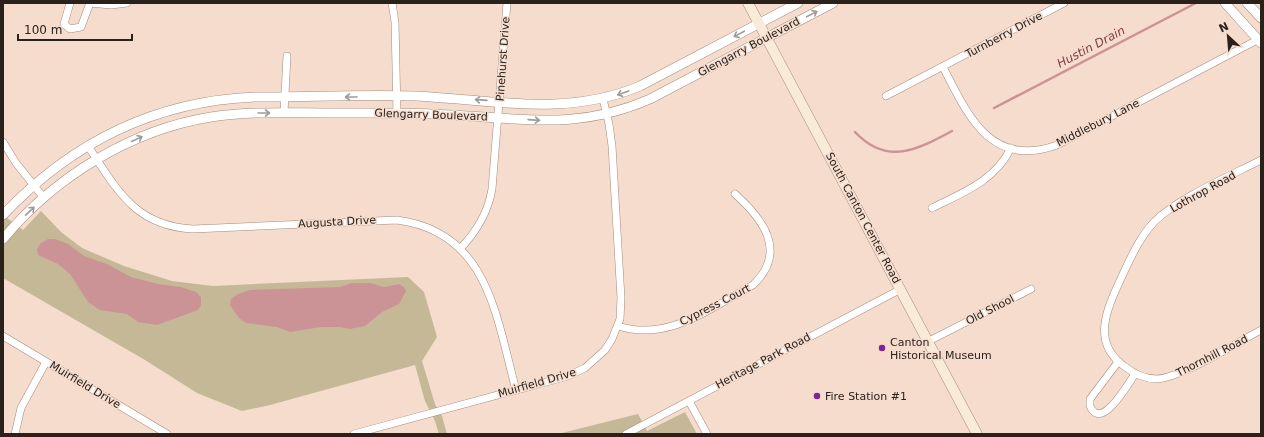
<svg xmlns="http://www.w3.org/2000/svg" width="1264" height="437" font-family="'DejaVu Sans',sans-serif">
<rect width="100%" height="100%" fill="#f5dccd"/>
<g fill="#c5b897">
<polygon points="41,211 61,232 82,248 124,266 172,281 213,286 408,277 424,292 437,337 422,361 435,404 442,416 447,434 439,434 435,421 425,401 415,365 270,405 242,411 197,393 145,360 3,278 3,215 23,230"/>
<polygon points="685,412 697,434 558,434 638,414 647,431"/>
</g>
<g fill="#cc9396">
<polygon points="48,239 55,239 68,244 84,256 107,264 131,277 158,284 181,287 196,292 201,297 201,305 198,310 157,325 138,322 127,314 100,310 88,302 70,274 58,264 38,255 37,249 41,243"/>
<polygon points="352,283 370,283 384,287 399,284 404,287 406,291 399,304 382,312 365,326 350,329 340,327 321,327 290,332 277,327 246,323 239,318 230,305 231,299 238,294 250,290 340,287"/>
</g>
<g fill="none" stroke-linecap="round" stroke-linejoin="round">
<g stroke="#cc9396" stroke-width="2.5">
<polyline points="994,108 1196,3"/>
<path d="M855,132c32,34 62,18 97,-1"/>
</g>
<defs>
<g id="minor">
<polyline points="70,3 64,24 70,29 81,27 90,3"/>
<polyline points="90,3 111,5 127,3"/>
<polyline points="392,3 395,22 397,113"/>
<path d="M943,67c25,49 48,102 114,78l204,-107"/>
<polyline points="886,96 1064,3"/>
<polyline points="284,113 287,56"/>
<polyline points="3,142 16,163 44,198"/>
<path d="M88,146c29,44 47,80 105,83l204,-9c92,12 99,97 119,170"/>
<path d="M1261,160c-31,16 -83,38 -107,62 -14,15 -22,33 -31,52 -14,31 -34,67 1,92 10,8 20,13 33,13 26,-2 79,-36 104,-49"/>
<path d="M932,208c30,-15 63,-27 79,-60"/>
<path d="M460,249c17,-18 28,-36 32,-60l15,-186"/>
<path d="M618,326c51,16 92,-18 135,-41 35,-33 10,-66 -18,-91"/>
<polyline points="3,336 167,434"/>
<polyline points="929,341 1031,289"/>
<path d="M1118,362l-28,37v7c11,26 38,-22 45,-32"/>
<polyline points="689,401 707,434"/>
<polyline points="15,434 21,408 46,362"/>
<polyline points="354,434 568,376 585,368 605,350 612,339 620,319 621,298 612,146 609,124 603,99"/>
<polyline points="626,434 901,289"/>
</g>
<g id="tertiary">
<polyline points="1225,3 1261,43"/>
<polyline points="1247,3 1261,18"/>
<path d="M3,215c69,-73 153,-114 252,-118 54,0 108,-3 161,-1 77,4 151,21 224,-10l158,-83"/>
<path d="M3,239c52,-62 127,-109 208,-122 38,-6 78,-4 117,-4 41,0 83,-1 125,2 73,4 126,15 197,-16l183,-96"/>
</g>
<polyline id="secondary" points="748,3 977,434"/>
</defs>
<use href="#minor" stroke="#a38c7e" stroke-width="8"/>
<use href="#tertiary" stroke="#a38c7e" stroke-width="10"/>
<use href="#secondary" stroke="#a38c7e" stroke-width="11"/>
<use href="#minor" stroke="#fff" stroke-width="7"/>
<use href="#tertiary" stroke="#fff" stroke-width="9"/>
<use href="#secondary" stroke="#faebd8" stroke-width="10"/>
</g>
<defs><path id="oneway-shaft" d="M-6 0H5M1.5-3L5.5 0L1.5 3" fill="none" stroke-width="1.6" stroke-linecap="round" stroke-linejoin="round"/></defs>
<g stroke="#9f9b98">
<use href="#oneway-shaft" transform="translate(812 14) rotate(-28)"/>
<use href="#oneway-shaft" transform="translate(739 34) rotate(152)"/>
<use href="#oneway-shaft" transform="translate(623 93) rotate(160)"/>
<use href="#oneway-shaft" transform="translate(351 97) rotate(180)"/>
<use href="#oneway-shaft" transform="translate(481 100) rotate(-176)"/>
<use href="#oneway-shaft" transform="translate(264 113)"/>
<use href="#oneway-shaft" transform="translate(534 120) rotate(4)"/>
<use href="#oneway-shaft" transform="translate(137 139) rotate(-25)"/>
<use href="#oneway-shaft" transform="translate(30 211) rotate(-43)"/>
</g>
<g fill="#7f2593" stroke="#f5dccd" stroke-width="1.5">
<circle cx="882" cy="348" r="4"/>
<circle cx="817" cy="396" r="4"/>
</g>
<g text-anchor="middle" dominant-baseline="central" stroke-width="3" stroke-linejoin="round" paint-order="stroke">
<g font-size="11" fill="#2a211b" stroke="#f5dccd">
<text transform="translate(1004 35) rotate(-28)">Turnberry Drive</text>
<text transform="translate(749 47) rotate(-28)">Glengarry Boulevard</text>
<text transform="translate(503 59) rotate(-86)">Pinehurst Drive</text>
<text transform="translate(431 115) rotate(2)">Glengarry Boulevard</text>
<text transform="translate(1098 123) rotate(-27)">Middlebury Lane</text>
<text transform="translate(1203 192) rotate(-29)">Lothrop Road</text>
<text transform="translate(863 218) rotate(62)">South Canton Center Road</text>
<text transform="translate(337 222) rotate(-3)">Augusta Drive</text>
<text transform="translate(715 305) rotate(-27)">Cypress Court</text>
<text transform="translate(990 310) rotate(-27)">Old Shool</text>
<text transform="translate(1212 356) rotate(-27)">Thornhill Road</text>
<text transform="translate(763 361) rotate(-28)">Heritage Park Road</text>
<text transform="translate(537 383) rotate(-16)">Muirfield Drive</text>
<text transform="translate(85 385) rotate(31)">Muirfield Drive</text>
</g>
<g font-size="11" fill="#2a211b" stroke="#f5dccd" text-anchor="start">
<text x="890" y="342">Canton<tspan x="890" dy="13">Historical Museum</tspan></text>
<text x="825" y="396">Fire Station #1</text>
</g>
<g font-size="12" font-style="italic" fill="#853d45" stroke="#f5dccd">
<text transform="translate(1091 47) rotate(-28)">Hustin Drain</text>
</g>
</g>
<rect width="1264" height="437" fill="none" stroke="#2a211b" stroke-width="8"/>
<g transform="translate(1228 36) rotate(334)" stroke="#f5dccd" stroke-width="3" paint-order="stroke">
<path d="M0-3L7 15L0 10L-7 15Z" fill="#2a211b"/>
<text y="-6" font-size="11" font-weight="bold" text-anchor="middle" fill="#2a211b">N</text>
</g>
<path d="M18 34v6h114v-6" fill="none" stroke="#2a211b" stroke-width="2"/>
<text x="24" y="34" font-size="12" fill="#2a211b" stroke="#f5dccd" stroke-width="3" paint-order="stroke">100 m</text>
</svg>
